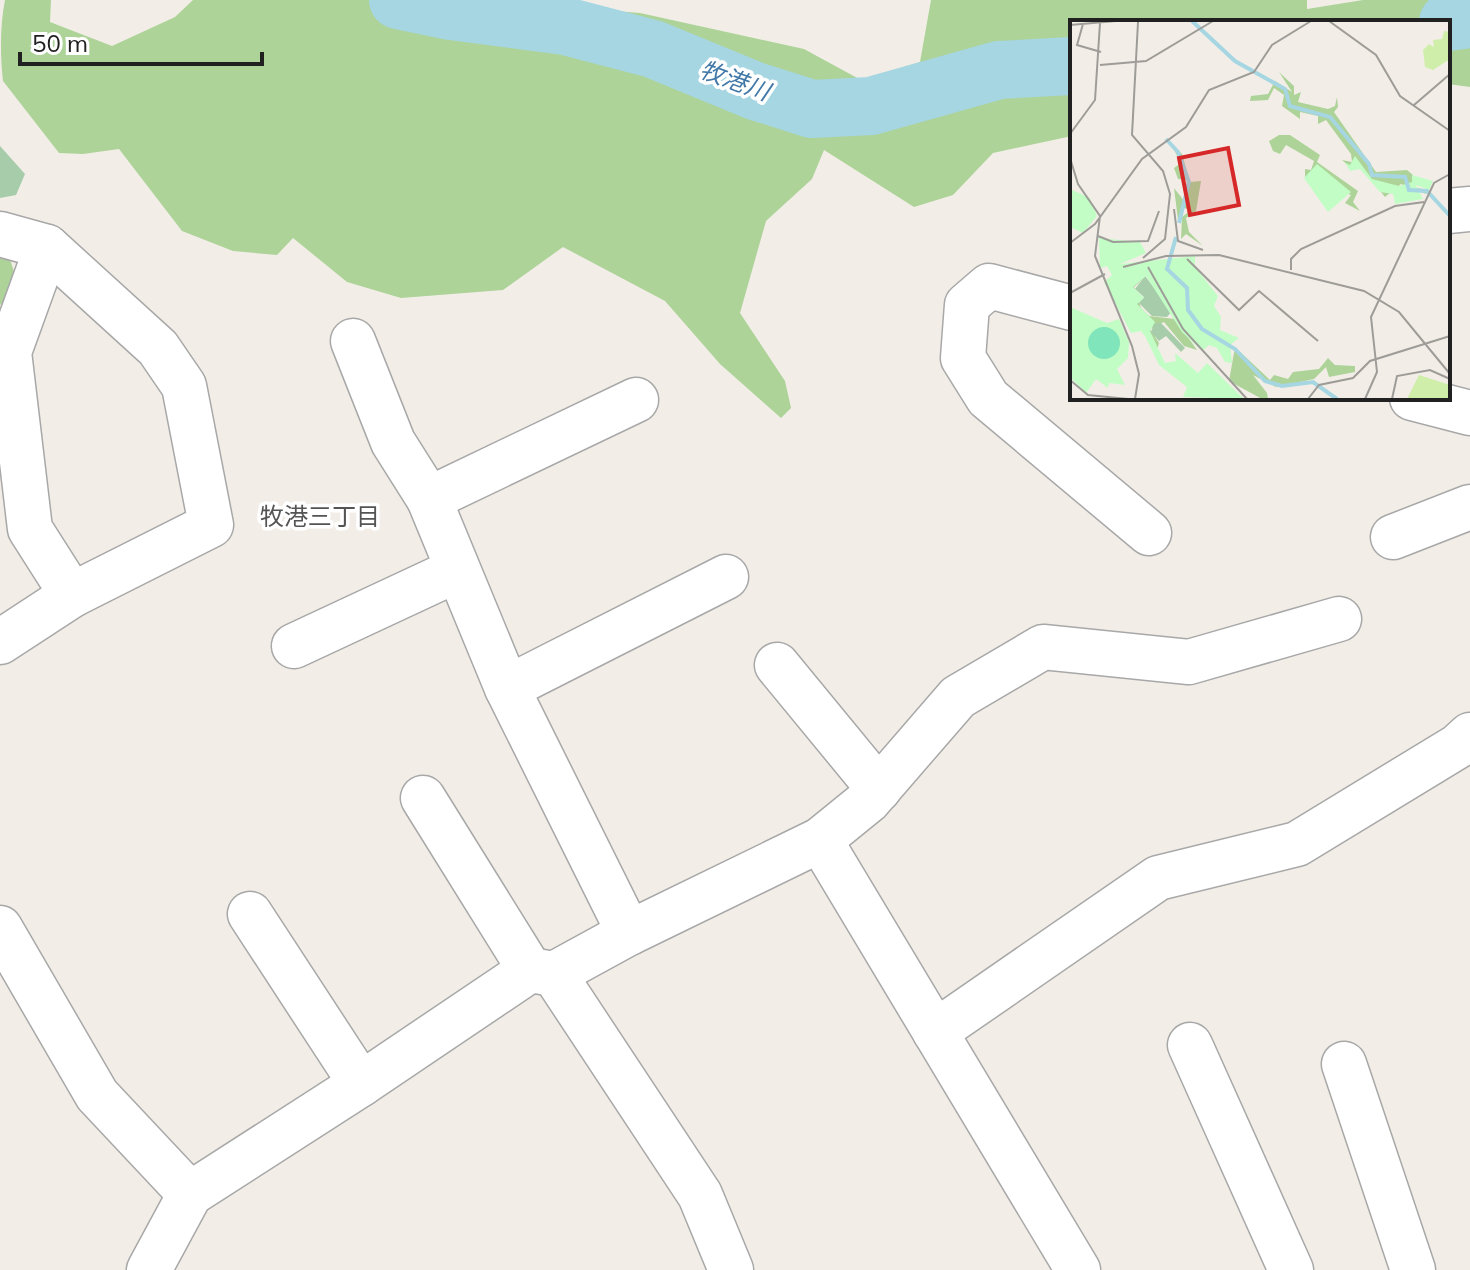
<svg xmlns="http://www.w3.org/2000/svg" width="1470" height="1270" font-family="Mulish,'Noto Sans JP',sans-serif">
<rect width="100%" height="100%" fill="#f2eee7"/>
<g fill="#add399">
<path d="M5,0h46l-1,22 62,24 63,-29 18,-17h203l21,25 85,-23 138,11 164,36 57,31 59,-18 11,-62h376v9l56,-9h107v87l-22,-3v-62h-376v114l-79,17 -40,42 -39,12 -90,-57 -12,29 -46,42 -26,92 45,68 6,27 -10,10 -61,-54 -55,-63 -102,-54 -60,43 -102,8 -54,-16 -54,-44 -16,17 -44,-4 -51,-20 -63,-82 -36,5 -24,-1 -56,-72c-3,-26 -3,-56 2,-81z"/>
<polygon points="0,249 7,250 19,287 0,305"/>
</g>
<polygon fill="#a6ccaa" points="0,146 25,174 16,195 0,198"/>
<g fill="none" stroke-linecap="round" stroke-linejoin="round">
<g stroke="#a5d6e2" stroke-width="58">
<polyline points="398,0 451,11 565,26 653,49 755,91 812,109 871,106 999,70 1072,66"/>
<polyline points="1448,22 1470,19"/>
</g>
<defs>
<g id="minor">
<polyline points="1448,211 1470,209"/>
<polyline points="0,234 47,247 158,348 184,386 211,525 72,595"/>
<polyline points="1072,308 989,286 967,305 963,358 988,398 1149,533"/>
<polyline points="353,341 393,442 429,499"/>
<polyline points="1412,398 1470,413"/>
<polyline points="1393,537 1470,507"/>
<polyline points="0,642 72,595 30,529 9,352 47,247"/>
<polyline points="294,646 457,570"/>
<polyline points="777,665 879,789"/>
<polyline points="507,688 429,499 636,400"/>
<polyline points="423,798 530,970"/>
<polyline points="820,840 1078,1270"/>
<polyline points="250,914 361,1084"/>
<polyline points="0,928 97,1095 190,1194"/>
<polyline points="629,933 507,688 726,577"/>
<polyline points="554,974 700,1195 731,1270"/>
<polyline points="935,1032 1158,878 1297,844 1458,746 1470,735"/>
<polyline points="1190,1045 1291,1270"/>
<polyline points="1344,1064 1413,1270"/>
<polyline points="149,1270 190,1194 361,1084 530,970 554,974 629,933 820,840 868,801 958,697 1043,647 1189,662 1339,619"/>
</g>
</defs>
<use href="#minor" stroke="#a8a8a8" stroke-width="47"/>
<use href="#minor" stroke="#fff" stroke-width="44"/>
</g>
<g text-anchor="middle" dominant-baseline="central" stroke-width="7" stroke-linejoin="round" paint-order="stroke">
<g font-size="24" font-style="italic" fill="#4178a7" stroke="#fff">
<text transform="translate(735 80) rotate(20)">牧港川</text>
</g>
<g font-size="24" fill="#545454" stroke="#fff">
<text x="320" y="516">牧港三丁目</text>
</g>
</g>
<g transform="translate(1070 20)">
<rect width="380" height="380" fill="#f2eee7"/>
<path d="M374,11l6,1v27l-17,11 -8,-3 -2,-17 6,-6 5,3 -1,-7 9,-1zM349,355l31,10v14h-43z" fill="#cfeeaa"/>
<path d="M209,52l15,14v9l7,-3 -3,10 30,7 7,-3 2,-9 1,10 -4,5 42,60 31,-2 6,5 -1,12 16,3 -2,4 -25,-10 -16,13 -24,-30 -12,-1 -7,-6 10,2 -1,-8 -25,-34 -8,4v-8l-18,-4v7l-18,-13 2,-11 -10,-7 -6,12 -18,1 1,-5 17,-2 7,-13 17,11zM209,115h11l30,20 -3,7 41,29 -5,11 7,9 -15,-8 6,-8 -46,-17v-9l6,1 3,-9 -28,-16 -6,9 -7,-3 -4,-10zM101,124l11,10 8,28 11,-1 -5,30 -10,7 3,14 14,14 -17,-12 -5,5 1,-22 9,-7 -7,-2 -6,12 -4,-32 11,14 2,-22 -9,-1 -4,-11 7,-5zM53,254l20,5 -9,8 7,21 8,8 26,3 22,31 -13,-4 -20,-24 -14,7 9,14 -2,7zM165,327l35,33 4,-5 14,4 5,-7 26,-3 9,-11 7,7 20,1v6l-26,5 -3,-10 -12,12 -38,8 -23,-12 14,18 1,6h-6l-33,-18z" fill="#add399"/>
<path d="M75,256l27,35 -5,6 -15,-1 -13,-13 5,-6 -9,-8zM91,303l24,25 -4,4 -15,-16 -7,5 -8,-9 3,-8z" fill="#a6ccaa"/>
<path d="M285,136l17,23 27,7 13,-4v-7l21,6 -4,9 -13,-5 7,14 -28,5 -2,-10 -13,-2 -20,-23 -10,2 -5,-8 5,2zM247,144l34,28 -23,20 -24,-34zM0,169l20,9 7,18 -14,17 -13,-6zM29,218l41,4 6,11 -26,11 75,-8v11l23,29 -4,10 7,11 -1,13 19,8 -9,7 2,18 -7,-1 -8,-14 -8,-3 -7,6 -20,-19 -36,-56 -13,11 11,11 -7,6 18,18 -5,9 15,32 11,-2 -1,-8 23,20 9,-10 37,36 -61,-2 4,-10 -28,-22 -14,-29 -4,-5 -10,2 -27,-51 8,-7 -5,-9 -7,2zM0,287l37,16 12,-4 10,23 -1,16 -11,11 8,16 -16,-2 -1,5 -12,-9 -10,14 -16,-16z" fill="#c2fdc5"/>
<path d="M18 323a16 16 0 1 1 32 0a16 16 0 1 1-32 0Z" fill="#80e5ba"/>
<path fill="none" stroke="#a5d6e2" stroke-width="4" d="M122,1l43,40 50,28 5,17 40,11 39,47 3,11 33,2 4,13 18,1 23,25M96,119l12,13 11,30 -10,41M106,217l-9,32 20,19 1,22 14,19 33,20 30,32 17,5 31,-4 24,17"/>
<path fill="none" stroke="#9e9c98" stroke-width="2" d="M259,1l47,34 24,41 50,35M68,2l-6,113 31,36 7,23 -5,45 -22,19M13,4l-6,21 24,7M0,5l46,-4M30,45l46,-4 67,-40M344,85l36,-31M0,114l25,-34 5,-77M0,138l8,26 22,32 -5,40 37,90 7,28 -4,25M104,189l4,32 25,9M28,216l15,6 35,-1 11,-30M0,223l25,-19 47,-65 44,-32 23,-37 45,-18 18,-27 39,-24M117,239l52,51 20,-19 59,50M53,247l43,-11 53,-1 145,36 35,21 51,62M78,247l35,62 64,70M221,250v-11l10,-10 94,-43 29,-4M0,273l35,-19M0,360l18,15 40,4M238,379l11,-14 34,-7 17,-17 80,-25M295,379l12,-27 -6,-55 63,-134 16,-9M322,379l5,-23 33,-6 20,9"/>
<path fill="#d62828" fill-opacity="0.15" stroke="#d62828" stroke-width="4" d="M158,128l11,57 -49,10 -11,-57z"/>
<rect width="380" height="380" fill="none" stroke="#212121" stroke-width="4"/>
</g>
<path d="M20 52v12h242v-12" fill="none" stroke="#212121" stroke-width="4"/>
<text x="32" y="52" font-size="24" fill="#212121" stroke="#ffffff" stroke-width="6" paint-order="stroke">50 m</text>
</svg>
